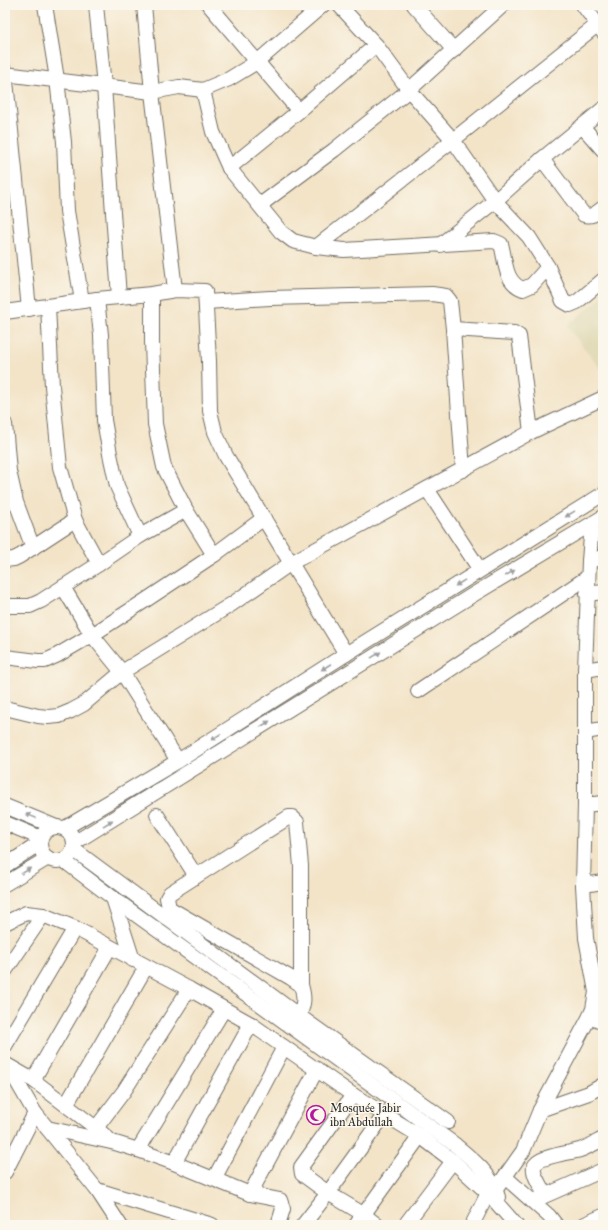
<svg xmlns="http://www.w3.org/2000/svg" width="608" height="1230" font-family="'IM FELL Great Primer',serif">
<rect width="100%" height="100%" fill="#fbf7ec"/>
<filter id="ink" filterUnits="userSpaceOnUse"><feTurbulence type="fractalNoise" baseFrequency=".025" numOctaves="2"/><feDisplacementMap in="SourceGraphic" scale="8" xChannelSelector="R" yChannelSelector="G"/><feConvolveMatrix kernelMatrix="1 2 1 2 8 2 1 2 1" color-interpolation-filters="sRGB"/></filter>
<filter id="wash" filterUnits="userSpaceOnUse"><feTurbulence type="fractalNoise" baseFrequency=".012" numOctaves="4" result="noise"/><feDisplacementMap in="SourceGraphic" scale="16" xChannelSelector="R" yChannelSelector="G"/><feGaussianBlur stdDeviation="0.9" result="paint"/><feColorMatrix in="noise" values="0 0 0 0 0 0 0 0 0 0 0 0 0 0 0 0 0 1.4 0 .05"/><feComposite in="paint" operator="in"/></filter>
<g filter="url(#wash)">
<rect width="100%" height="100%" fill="#f3e4c8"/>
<polygon fill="#e2dcba" points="603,296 603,372 567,326"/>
</g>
<g filter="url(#ink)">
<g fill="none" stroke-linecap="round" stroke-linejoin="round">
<defs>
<g id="minor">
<polyline points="45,5 57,79 64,142 67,211 82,301"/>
<polyline points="96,5 104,86 119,297"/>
<polyline points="144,5 152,92 175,290"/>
<polyline points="209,5 299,111"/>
<path d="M323,5l-66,57 -28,17 -26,11 10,42 16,36 52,64 12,9 23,6 28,3 150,-9 7,3c5,17 3,38 22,45l9,-4 16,-18 15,34 7,4 7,-3 26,-22"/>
<polyline points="339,5 376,45 409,90 453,140 495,201 529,237 548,267"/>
<polyline points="414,5 454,50"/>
<polyline points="583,5 603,32"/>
<polyline points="5,71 29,309"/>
<polyline points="5,74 152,92 179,87 203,90"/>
<polyline points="582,126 603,150"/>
<path d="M542,159l42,56c9,2 12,-2 19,-7"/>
<polyline points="229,168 299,111 376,45"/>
<polyline points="260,205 334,150 409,90 503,5"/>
<polyline points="440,245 495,201 542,159 603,109"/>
<polyline points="316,247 453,140 597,25"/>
<polyline points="152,294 152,342 155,424 164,467 186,510 214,555"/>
<polyline points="97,299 101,335 104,420 110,454 117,486 140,536"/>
<polyline points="206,302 270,298 432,294 446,296 450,301 453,329 463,470"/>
<polyline points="48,306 52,386 60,467 75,520 99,564 140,536 186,510"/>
<polyline points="5,312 97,299 152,294 175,290 205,291 209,361 210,411 215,432 226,456 346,654"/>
<polyline points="453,329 514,333 519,336 531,432"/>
<polyline points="5,424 9,471 16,502 33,548"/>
<polyline points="427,489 480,570"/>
<polyline points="5,560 14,559 20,556 75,520"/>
<polyline points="589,561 603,557"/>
<polyline points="63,587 99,564"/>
<polyline points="587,594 603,592"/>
<polyline points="5,606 30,606 41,601 63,587 92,635 122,672 178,761"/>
<polyline points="5,657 38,661 45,661 56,656 92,635 146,600 214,555 264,518"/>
<polyline points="585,670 603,667"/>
<polyline points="418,691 588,577"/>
<polyline points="5,708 38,716 48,717 59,716 71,711 84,704 122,672 232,604 291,563 531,432 603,398"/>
<polyline points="585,732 603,729"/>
<polyline points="585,805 603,803"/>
<polyline points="5,806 56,827"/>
<polyline points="157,815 196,876"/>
<polyline points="5,823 41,838"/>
<circle cx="57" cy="844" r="17"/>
<polyline points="65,828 178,761 346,654 603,494"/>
<polyline points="74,843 471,596 603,517"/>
<polyline points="73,849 299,1016 448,1122"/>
<path d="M63,860l50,38 341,246c17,14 38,30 44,53"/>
<polyline points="5,866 40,843"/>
<polyline points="5,884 48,858"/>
<polyline points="583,885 603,882"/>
<polyline points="113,898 133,960"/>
<polyline points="5,923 26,913 43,915 75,928 189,989 251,1024 353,1095 420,1136 453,1161 488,1193 516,1225"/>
<polyline points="5,971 43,915"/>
<path d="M299,1016c5,-12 6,-18 2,-31v-119l-4,-44 -5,-5h-3l-119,76 -3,5 2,10 122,70 10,7"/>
<polyline points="590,1016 603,1022"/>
<polyline points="5,1046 75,928"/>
<polyline points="5,1064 33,1080 96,1128 112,1142 138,1150 174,1163 250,1194 280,1200 283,1209 278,1225"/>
<polyline points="9,1068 35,1113 97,1190 120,1225"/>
<polyline points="33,1080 110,947"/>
<polyline points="353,1095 301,1167 302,1174 328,1193 363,1214 377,1225"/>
<polyline points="66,1105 146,967"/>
<polyline points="540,1110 589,1093 603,1085"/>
<polyline points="47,1128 111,1142"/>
<polyline points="96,1128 124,1091 189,989"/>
<polyline points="138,1150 224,1009"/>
<polyline points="174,1163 251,1024"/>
<polyline points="5,1172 35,1113"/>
<polyline points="505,1177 549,1216 556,1225"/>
<polyline points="214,1179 284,1047"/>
<polyline points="496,1189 523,1151 540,1110 590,1016 593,1009 596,992 586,938 583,885 585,805 585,670 589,561 592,524"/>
<polyline points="97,1190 212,1225"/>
<polyline points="250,1194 317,1069"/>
<path d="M545,1195c-3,-7 -13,-21 -11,-28 3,-11 36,-14 46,-17 8,-3 15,-7 23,-11"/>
<polyline points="533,1201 603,1170"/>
<polyline points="303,1225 328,1193 385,1114"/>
<polyline points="356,1225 420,1136"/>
<polyline points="405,1225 453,1161"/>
<polyline points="472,1225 488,1193"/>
<polyline points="583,1225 603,1216"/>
</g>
</defs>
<use href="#minor" stroke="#716c62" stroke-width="16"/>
<use href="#minor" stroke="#fff" stroke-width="14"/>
</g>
<defs><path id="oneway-solid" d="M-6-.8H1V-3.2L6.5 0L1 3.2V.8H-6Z"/></defs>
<g fill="#a0a0a0">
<use href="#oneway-solid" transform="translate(570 514) rotate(148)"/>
<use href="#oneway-solid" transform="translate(510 573) rotate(-31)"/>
<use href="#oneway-solid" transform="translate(460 583) rotate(148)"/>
<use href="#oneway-solid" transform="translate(376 655) rotate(-32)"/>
<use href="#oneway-solid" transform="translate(326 667) rotate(147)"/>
<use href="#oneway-solid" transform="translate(265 724) rotate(-32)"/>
<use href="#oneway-solid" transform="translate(216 737) rotate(147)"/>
<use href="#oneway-solid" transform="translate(31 816) rotate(-158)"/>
<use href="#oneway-solid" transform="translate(108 823) rotate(-32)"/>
<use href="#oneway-solid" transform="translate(26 871) rotate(-32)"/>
</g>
</g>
<defs>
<symbol id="mosque-ring" viewBox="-11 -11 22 22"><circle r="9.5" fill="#fbf7ec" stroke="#b5179e" stroke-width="1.5"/><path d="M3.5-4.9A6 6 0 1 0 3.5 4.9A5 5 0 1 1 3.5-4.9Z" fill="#b5179e"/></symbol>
</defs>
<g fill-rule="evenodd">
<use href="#mosque-ring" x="305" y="1104" width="22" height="22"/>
</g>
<g text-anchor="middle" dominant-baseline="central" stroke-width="3" stroke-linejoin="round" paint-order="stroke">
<g font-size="12" fill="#2b2b2b" stroke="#fbf7ec" text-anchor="start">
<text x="330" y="1108">Mosquée Jabir<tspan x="330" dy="14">ibn Abdullah</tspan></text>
</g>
</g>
<rect width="608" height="1230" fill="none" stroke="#fbf7ec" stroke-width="20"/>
</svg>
